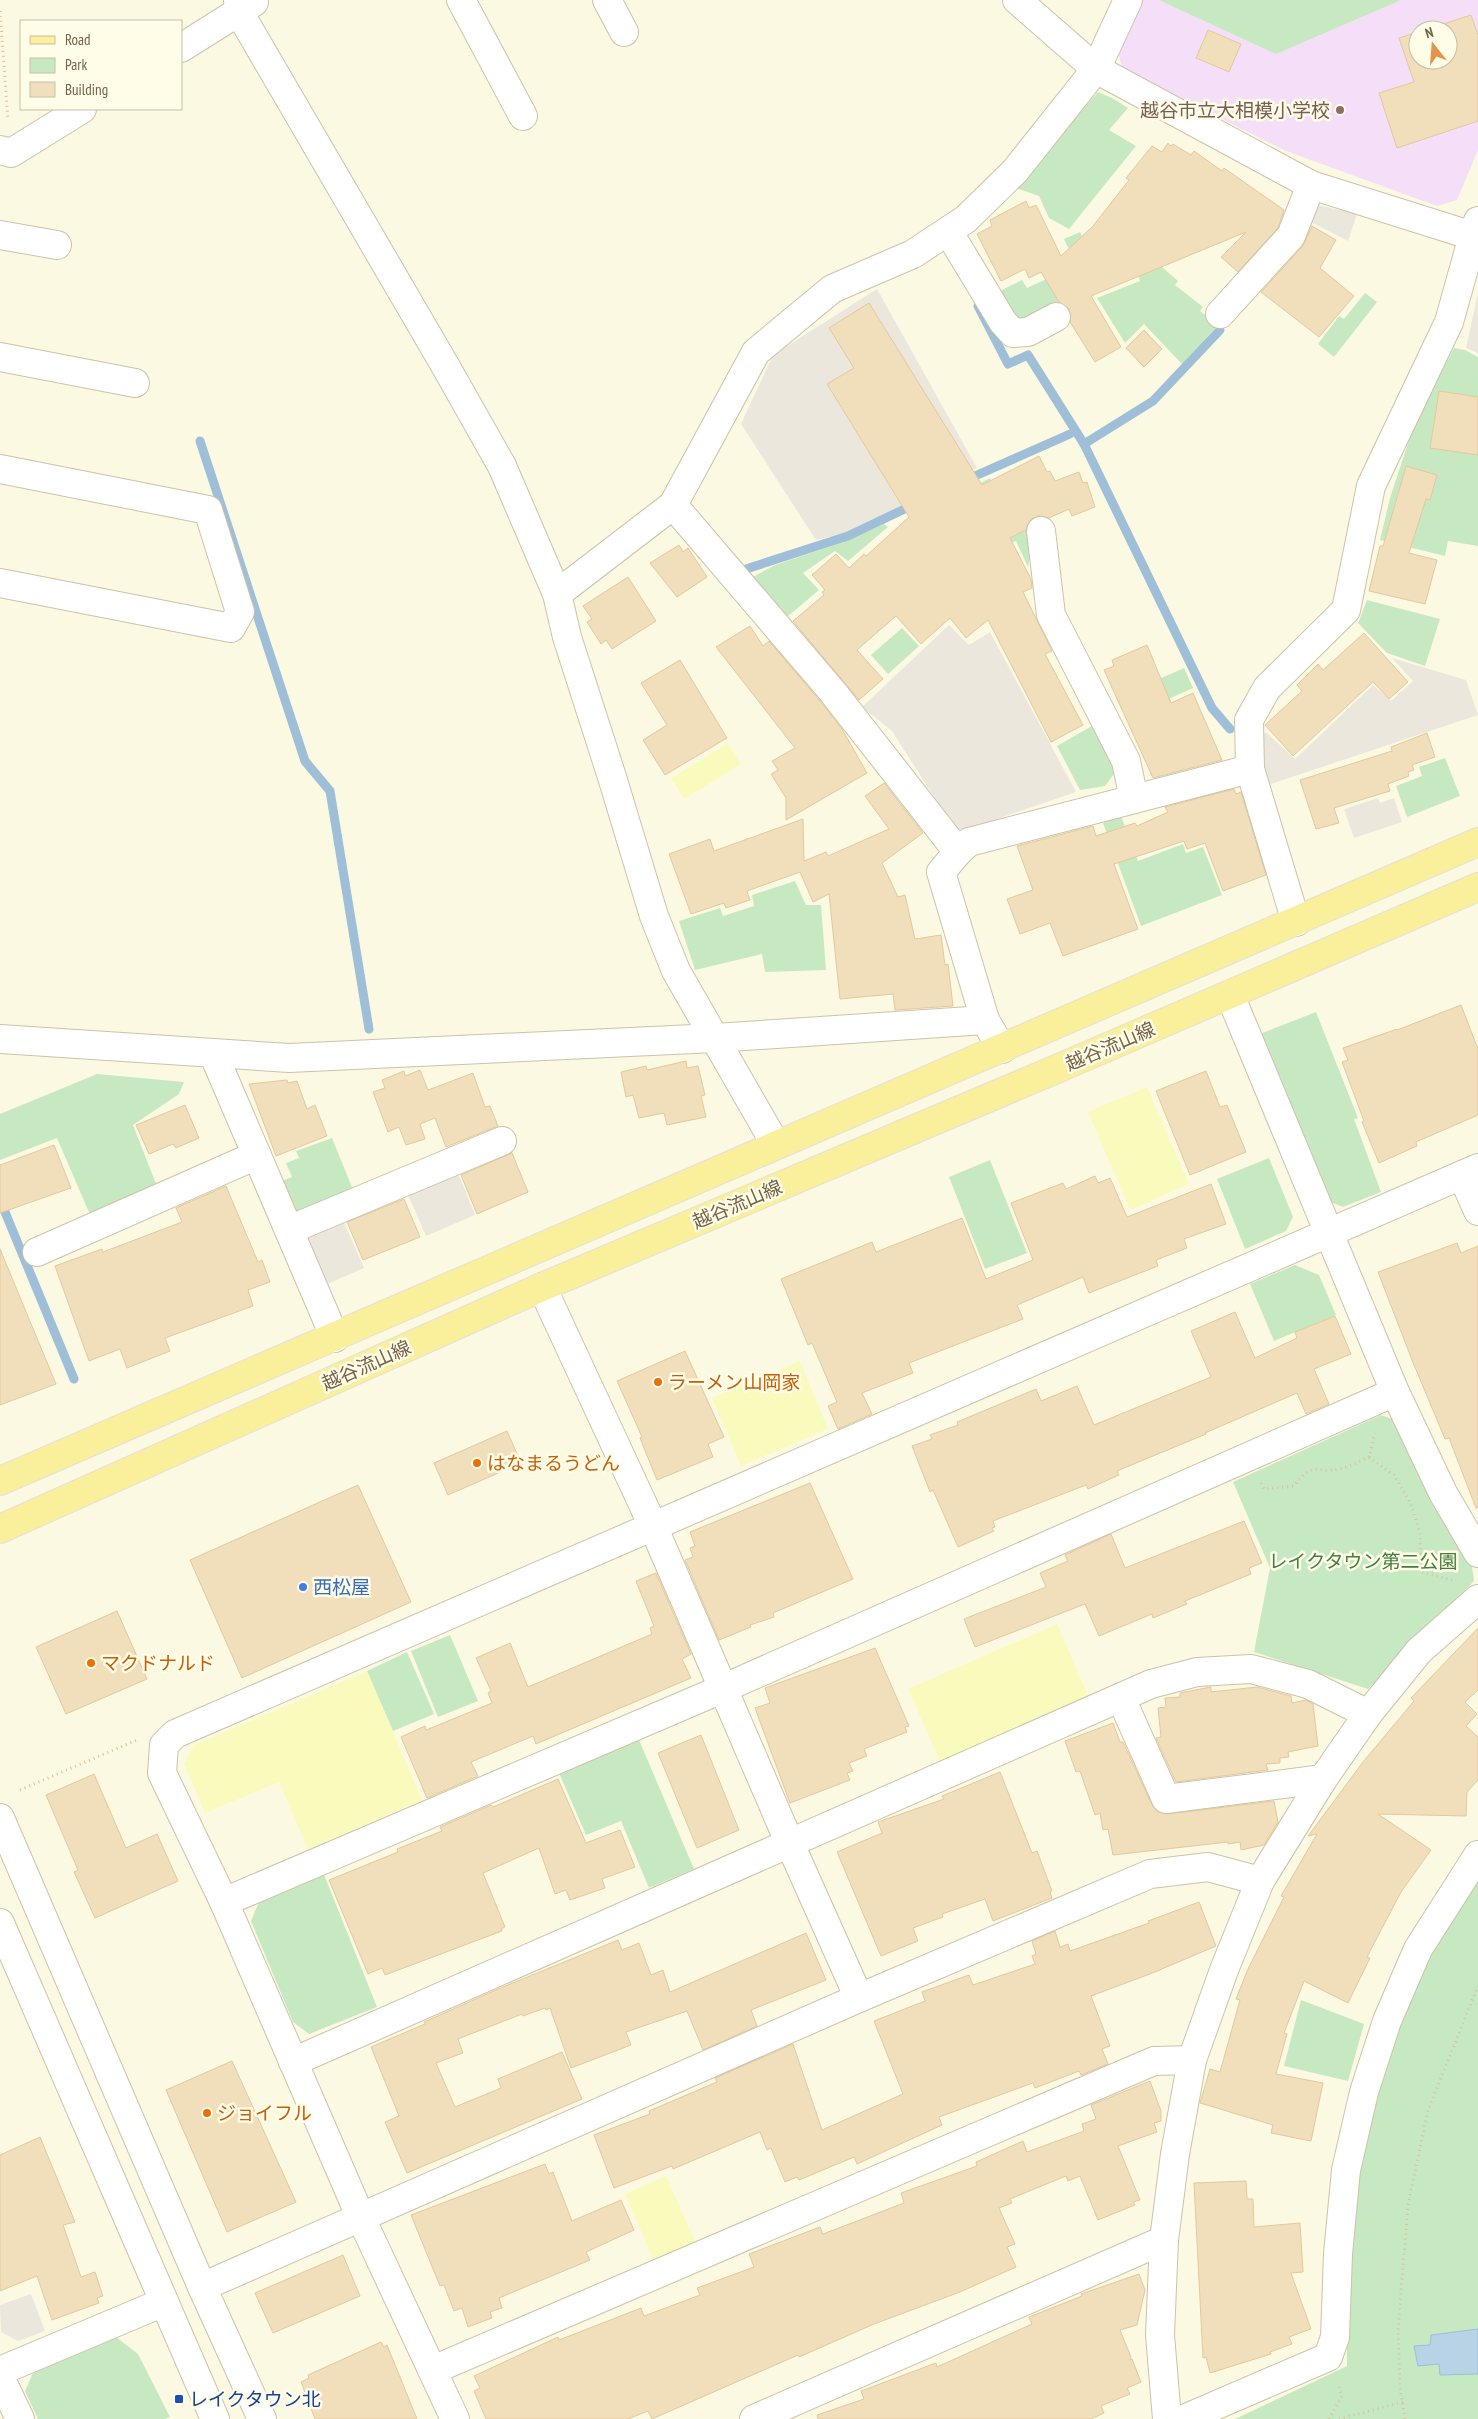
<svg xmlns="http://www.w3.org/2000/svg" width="1478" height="2419" font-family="'PT Sans Narrow','Noto Sans JP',sans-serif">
<rect width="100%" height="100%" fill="#fcf9e2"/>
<g fill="#ebe7dd">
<polygon points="1317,205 1357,214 1348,241 1309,221"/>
<polygon points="877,289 977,468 849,532 816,540 741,424 773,355"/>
<polygon points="1478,293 1478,353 1466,348"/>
<polygon points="949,625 969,645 990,632 1076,792 965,830 954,828 892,731 862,707"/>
<polygon points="1392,658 1466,680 1478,715 1268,785 1258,767 1260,738 1266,732 1295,759 1373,685 1391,701 1413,681"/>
<polygon points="1378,798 1380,803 1394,798 1402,822 1354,838 1344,809"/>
<polygon points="458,1173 475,1215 426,1236 408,1195"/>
<polygon points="342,1218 364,1268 323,1286 302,1236"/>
<polygon points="31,2294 45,2331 18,2341 1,2332 0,2305"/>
</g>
<path fill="#f5dff8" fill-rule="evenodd" d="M1139,0h339v150l-21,50 -20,6 -151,-55 -163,-81 -7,-24zM1418,30h30v30h-30z"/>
<g fill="#c7e9c1">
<polygon points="1159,0 1401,0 1276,54"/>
<polygon points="1098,92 1114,99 1128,108 1109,130 1136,146 1069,229 1049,218 1039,196 1013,187"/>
<polygon points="1080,232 1091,255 1083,292 1023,321 1012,315 1000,291 1022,280 1027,288 1053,276 1074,260 1064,239"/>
<polygon points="1146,253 1178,281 1175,285 1203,307 1200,311 1218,325 1182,364 1144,324 1125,343 1097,298 1140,281 1138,275"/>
<polygon points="1365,293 1377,302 1334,357 1318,344 1339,316 1344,319"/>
<polygon points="1454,348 1465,350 1478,357 1478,546 1448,541 1445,556 1380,540 1390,498 1415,422"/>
<polygon points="990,478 1017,533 1025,530 1034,534 1028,567 1016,541 999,547 956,496"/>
<polygon points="884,524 888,527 848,561 835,551 803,573 819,590 787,617 751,578 775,565 844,542"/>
<polygon points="1367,600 1440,619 1425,666 1387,653 1358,623"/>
<polygon points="902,628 919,646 888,674 871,655"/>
<polygon points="1184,668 1193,688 1126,718 1116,698"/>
<polygon points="1092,726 1116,771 1105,786 1080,790 1057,746"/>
<polygon points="1445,758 1460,796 1407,817 1396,786 1422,776 1419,767"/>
<polygon points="1121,816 1138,861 1183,844 1186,853 1203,847 1222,895 1141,926 1103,823"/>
<polygon points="795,881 806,905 821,905 826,970 765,972 762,954 695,970 679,921 720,908 723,916 754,906 752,895"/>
<polygon points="1316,1012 1358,1118 1354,1119 1381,1192 1343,1207 1328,1201 1260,1034"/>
<polygon points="97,1074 184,1082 179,1094 133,1125 158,1189 91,1217 57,1138 0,1160 0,1114"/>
<polygon points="332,1138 354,1192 295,1214 282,1181 292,1177 286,1163 299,1158 296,1151"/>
<polygon points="1269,1158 1293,1217 1286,1231 1245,1249 1217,1179"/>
<polygon points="990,1160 1027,1253 985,1269 949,1177"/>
<polygon points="1295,1265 1319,1275 1336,1315 1274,1341 1250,1284"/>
<polygon points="1381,1415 1395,1420 1437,1505 1472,1567 1474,1581 1368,1689 1254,1652 1270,1568 1233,1482"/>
<polygon points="450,1635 478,1701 438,1717 411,1651"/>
<polygon points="407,1652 434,1714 393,1731 367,1671"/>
<polygon points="639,1740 694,1869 649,1888 621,1821 586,1835 559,1773"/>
<polygon points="323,1872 377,2007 309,2034 293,2022 251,1921 261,1897"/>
<path d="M1478,1880v539h-243l112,-53c-1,-52 -1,-104 4,-156 2,-16 6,-32 9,-49 19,-100 58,-197 118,-281z"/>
<polygon points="1301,2000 1364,2024 1348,2081 1284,2066"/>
<polygon points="116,2337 138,2354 170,2417 165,2419 38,2419 25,2391 33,2373"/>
</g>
<g fill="#f9fbbd">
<polygon points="728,743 741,764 684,799 671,778"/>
<polygon points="1147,1087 1189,1184 1130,1210 1088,1112"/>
<polygon points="800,1361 828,1429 741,1466 712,1398"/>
<polygon points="1057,1624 1090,1700 941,1764 908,1689"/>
<polygon points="367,1671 422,1800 308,1849 279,1782 205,1813 184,1764 194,1745"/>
<polygon points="666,2176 696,2243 654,2261 625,2194"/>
</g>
<polygon fill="#b7d3e5" stroke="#9ebfd7" points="1478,2329 1478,2374 1440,2375 1439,2364 1418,2366 1414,2346 1430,2345 1431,2335"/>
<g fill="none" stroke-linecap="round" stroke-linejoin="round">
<g stroke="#9ebfd7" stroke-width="9">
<polyline points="978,306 1008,364 1028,355 1084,444 1212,708 1230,729"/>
<polyline points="200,441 305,761 330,791 369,1029"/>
<polyline points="1084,444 1153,401 1220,330"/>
<polyline points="966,480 1070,434"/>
<polyline points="746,569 848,536 913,505"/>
<polyline points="0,1200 74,1379"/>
</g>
</g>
<g fill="#f1deba" stroke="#e3c99b">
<polygon points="1471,15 1478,35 1478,121 1397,148 1379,93 1414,82 1399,38 1418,32 1418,60 1448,60 1448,30 1425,30"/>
<polygon points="1208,30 1241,44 1229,72 1196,58"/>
<polygon points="1168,143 1171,146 1173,144 1191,155 1194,151 1222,171 1224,168 1284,210 1278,228 1238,272 1221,257 1246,232 1091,296 1121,347 1095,362 1070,322 1069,309 1059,302 1041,272 1029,278 1025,269 1001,281 977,234 992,226 990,220 1026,201 1029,208 1036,205 1061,256 1093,226 1129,180 1126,178 1152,146 1162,152"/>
<polygon points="1312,226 1336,240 1320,268 1354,296 1319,337 1261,292 1303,246"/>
<polygon points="869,303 982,485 1039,456 1047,472 1050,471 1055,481 1079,472 1083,483 1087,482 1095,507 1072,516 1069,509 1049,518 1039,516 1031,519 1026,530 1010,538 1031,579 1032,588 1023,592 1052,651 1045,654 1083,725 1051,742 988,620 966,638 950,618 921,644 896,616 857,650 883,679 859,700 793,621 824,595 822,592 825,590 812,575 836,554 849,568 864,554 866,556 909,517 827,384 854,368 829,328"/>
<polygon points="1144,330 1162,349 1144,367 1126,348"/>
<polygon points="1439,391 1478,397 1478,455 1430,448"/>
<polygon points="1406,466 1437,475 1430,500 1426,499 1409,553 1437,560 1425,604 1369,591 1380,546 1383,546"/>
<polygon points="679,545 683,552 688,548 707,577 677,597 650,563"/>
<polygon points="628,577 656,621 612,649 606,640 601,644 587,622 592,619 583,606"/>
<polygon points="750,626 763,646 769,641 820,701 842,729 867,773 786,820 786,798 771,774 778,770 772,761 795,748 716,647"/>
<polygon points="1364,633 1408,682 1389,699 1373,682 1293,756 1265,725 1302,691 1297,685 1318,664 1323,670"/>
<polygon points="1147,645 1171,703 1193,693 1222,760 1153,778 1104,670 1114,666 1112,660"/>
<polygon points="680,660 727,738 665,775 643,740 667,725 641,683"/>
<polygon points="1427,733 1435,757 1412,765 1414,770 1408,772 1409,776 1388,784 1390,791 1334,808 1339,823 1316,829 1300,780 1392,751 1391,747"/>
<polygon points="884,783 923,833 882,863 898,897 905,895 915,939 941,935 945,965 948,964 953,1006 895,1010 893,994 840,999 829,894 813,902 800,872 747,891 750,900 726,908 724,903 691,914 669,854 710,839 714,851 803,819 804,861 826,852 828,856 889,829 865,796"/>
<polygon points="1234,789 1236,794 1241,792 1266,875 1223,891 1205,843 1187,849 1184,841 1114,864 1138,929 1063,956 1050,923 1020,934 1007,899 1033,890 1017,846 1093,826 1096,836 1135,823 1137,826 1168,812 1165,807"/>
<polygon points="1461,1005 1478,1049 1478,1115 1416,1142 1417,1146 1379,1163 1362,1122 1364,1121 1342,1062 1348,1060 1343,1048 1397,1029 1397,1030"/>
<polygon points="686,1061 687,1068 698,1066 705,1095 701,1096 706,1117 667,1125 664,1113 639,1118 633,1095 626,1097 621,1072 646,1066 647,1070"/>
<polygon points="420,1070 428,1090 473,1073 485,1107 490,1106 498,1126 446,1147 435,1118 420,1124 425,1139 406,1145 399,1127 388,1132 373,1092 385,1088 382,1080 404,1071 405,1076"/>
<polygon points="1206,1071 1220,1107 1227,1105 1246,1152 1190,1175 1156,1091"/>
<polygon points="287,1080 288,1083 297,1081 307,1109 315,1105 327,1136 276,1156 249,1084"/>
<polygon points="185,1105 199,1138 176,1148 173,1144 149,1154 136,1125"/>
<polygon points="54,1145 71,1188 0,1213 0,1165"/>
<polygon points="512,1153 528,1192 477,1214 461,1175"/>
<polygon points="1095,1176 1098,1183 1110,1178 1127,1217 1211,1184 1226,1224 1184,1239 1187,1248 1156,1260 1158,1266 1089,1293 1083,1277 1017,1305 1023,1319 909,1363 913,1373 862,1393 872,1414 838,1429 828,1406 837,1402 812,1343 808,1345 781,1279 872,1242 876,1252 962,1218 986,1279 1033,1260 1011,1203 1063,1183 1066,1189"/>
<polygon points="226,1186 258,1262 262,1260 270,1282 248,1290 253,1306 165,1338 170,1351 127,1368 120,1349 89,1361 55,1266 102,1249 103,1252 182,1222 176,1208"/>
<polygon points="404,1199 420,1237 363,1260 347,1222"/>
<polygon points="1457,1243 1461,1253 1478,1246 1478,1508 1476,1508 1449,1438 1445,1439 1412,1360 1378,1272"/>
<polygon points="0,1249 56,1384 0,1405"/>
<polygon points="1235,1312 1255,1358 1297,1338 1295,1332 1335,1316 1351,1354 1314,1369 1329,1404 1306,1414 1297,1393 1205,1433 1206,1434 1117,1471 1119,1475 1088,1489 1086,1485 993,1521 995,1527 992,1528 994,1531 958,1547 933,1490 930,1492 912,1446 932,1439 930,1435 958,1425 957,1422 1036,1389 1041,1401 1077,1386 1094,1425 1211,1377 1191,1331"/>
<polygon points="685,1351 724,1437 708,1444 713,1457 657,1480 640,1438 642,1437 617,1381"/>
<polygon points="507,1431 521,1463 448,1495 434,1463"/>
<polygon points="810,1483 853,1579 773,1613 774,1617 750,1625 751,1627 719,1640 685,1560 693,1557 690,1548 695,1546 690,1532"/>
<polygon points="358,1485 411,1602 242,1678 190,1560"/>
<polygon points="1244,1521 1262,1563 1249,1568 1251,1574 1185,1601 1187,1604 1153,1618 1152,1614 1099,1636 1085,1604 975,1647 964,1619 1046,1587 1040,1573 1068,1561 1065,1555 1111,1534 1125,1568"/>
<polygon points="656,1573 691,1654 682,1659 691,1678 536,1744 533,1736 471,1762 478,1776 427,1798 401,1737 425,1726 426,1730 492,1703 488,1693 491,1691 476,1658 510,1643 528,1687 652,1634 650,1628 654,1626 636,1581"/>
<polygon points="117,1611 147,1679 66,1714 36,1647"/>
<polygon points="1478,1628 1478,1690 1465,1702 1477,1714 1466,1726 1478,1737 1478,1780 1467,1792 1466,1816 1378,1814 1431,1850 1401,1892 1367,1957 1370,1958 1348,2003 1304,1981 1284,2033 1287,2034 1276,2074 1323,2083 1311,2141 1271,2133 1273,2125 1200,2103 1210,2069 1220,2072 1240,2000 1236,1999 1248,1969 1284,1897 1281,1896 1317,1834 1308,1836 1363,1762 1414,1701 1411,1698"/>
<polygon points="875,1648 909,1726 905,1727 907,1732 864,1749 867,1756 849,1763 853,1771 847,1773 850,1780 790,1803 755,1708 770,1703 765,1688"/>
<polygon points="1211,1687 1211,1692 1257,1687 1291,1696 1292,1703 1306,1700 1313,1704 1318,1746 1288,1752 1289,1757 1280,1758 1280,1763 1266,1764 1268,1770 1176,1782 1156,1738 1161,1737 1158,1708 1166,1707 1165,1698 1180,1697 1180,1693"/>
<polygon points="1113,1723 1120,1742 1123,1742 1152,1805 1158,1812 1168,1814 1274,1801 1278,1822 1264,1845 1241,1850 1240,1842 1228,1844 1228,1842 1113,1855 1108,1829 1103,1830 1100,1813 1095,1815 1080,1771 1076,1772 1065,1741"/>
<polygon points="701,1735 739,1830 697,1848 658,1753"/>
<polygon points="1000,1772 1032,1853 1037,1851 1052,1891 1050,1892 1052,1898 993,1921 985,1899 942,1914 943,1917 913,1928 918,1941 881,1956 837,1852 882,1833 878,1822 944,1799 942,1796"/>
<polygon points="94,1774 126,1848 157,1834 178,1881 95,1918 74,1872 78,1870 46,1795"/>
<polygon points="558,1779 586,1843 620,1830 635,1867 602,1879 605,1888 570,1900 566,1890 555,1894 539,1848 483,1873 505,1927 501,1929 502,1931 385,1975 382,1968 368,1974 329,1880 398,1852 397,1849 442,1831 440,1827 491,1805 493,1807"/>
<polygon points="1199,1902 1216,1946 1150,1974 1091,1996 1110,2046 1102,2049 1108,2064 1081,2075 1079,2071 1035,2088 1033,2083 939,2117 942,2125 857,2164 854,2157 799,2180 797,2177 785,2182 771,2148 767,2150 760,2132 673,2169 672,2166 614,2188 594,2135 650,2114 649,2111 717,2082 715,2078 793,2044 822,2130 903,2094 874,2021 925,2001 922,1992 969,1975 973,1985 1035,1964 1032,1956 1036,1954 1032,1941 1055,1931 1060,1947 1068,1944 1070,1951 1149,1923 1148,1921"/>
<polygon points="806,1933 826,1980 751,2010 757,2026 703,2050 687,2011 626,2032 631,2045 571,2068 550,2008 546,2010 545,2008 523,2016 522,2014 458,2039 463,2053 436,2063 455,2107 501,2088 498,2079 562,2052 582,2099 407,2173 385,2122 399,2116 371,2047 425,2024 424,2022 498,1989 618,1940 622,1950 639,1943 651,1975 663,1970 670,1992"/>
<polygon points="232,2061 296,2202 227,2232 166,2090"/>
<polygon points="1150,2081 1161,2111 1161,2121 1154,2123 1157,2132 1118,2146 1140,2200 1133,2202 1135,2205 1098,2220 1080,2176 1068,2181 1066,2176 1010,2199 1012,2203 999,2208 1015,2244 1007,2247 1016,2267 960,2292 874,2324 799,2357 798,2355 652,2419 648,2411 628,2419 486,2419 474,2391 480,2388 474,2376 558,2337 559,2340 641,2308 644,2316 700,2295 697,2288 754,2267 749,2254 820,2227 823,2234 904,2203 901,2193 977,2166 976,2162 1023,2141 1027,2152 1084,2131 1082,2124 1096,2119 1091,2105"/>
<polygon points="40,2137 75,2222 63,2225 81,2277 95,2272 103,2296 97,2298 99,2303 52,2320 37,2276 0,2291 0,2155"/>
<polygon points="545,2164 549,2174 553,2172 572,2221 621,2200 634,2230 586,2252 590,2260 499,2298 502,2308 490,2312 492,2318 468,2327 462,2308 454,2311 444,2285 440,2286 411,2215"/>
<polygon points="1246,2181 1247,2199 1253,2199 1254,2227 1300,2223 1303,2272 1291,2273 1311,2329 1289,2337 1292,2344 1270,2352 1271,2354 1210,2373 1206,2357 1203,2358 1194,2183"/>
<polygon points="343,2255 360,2296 273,2333 255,2293"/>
<polygon points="1139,2274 1145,2290 1137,2325 1120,2330 1131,2357 1130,2360 1132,2359 1141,2382 1127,2388 1130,2394 1101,2406 1104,2413 1091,2419 818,2419 817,2415 864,2399 861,2391 936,2363 937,2367 1032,2324 1029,2317 1082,2296 1081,2294"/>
<polygon points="381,2342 384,2347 387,2345 417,2419 315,2419 301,2382 309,2378 308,2375"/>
</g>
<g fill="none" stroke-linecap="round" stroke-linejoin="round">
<defs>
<g id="minor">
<polyline points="238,0 239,12 446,367 502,466 557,594 567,637 612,777 654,916 676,971 776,1145"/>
<polyline points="461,0 523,116"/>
<polyline points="607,0 624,32"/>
<polyline points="1017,0 1096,69 1311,185 1473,236 1478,221"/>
<polyline points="181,48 254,2"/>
<polyline points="0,150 11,153 82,109"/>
<polyline points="948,231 1003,322 1013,333 1028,332 1056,317"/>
<polyline points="0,235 57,245"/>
<polyline points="1220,314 1291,236 1311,185"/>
<polyline points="0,357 135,383"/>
<polyline points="0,469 208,510 240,612 231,628 0,583"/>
<polyline points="673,505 832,691 958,852"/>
<polyline points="1041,531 1051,615 1126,761 1134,799"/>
<polyline points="557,594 673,505 756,352 832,289 913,254 966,219 1015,171 1096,69 1128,0"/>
<polyline points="1296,922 1250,769 1249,720 1267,688 1346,610 1371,486 1449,322 1473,236"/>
<polyline points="1230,995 1395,1392 1443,1493 1478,1553"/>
<polyline points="985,1020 941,872 958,852 969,842 1250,769"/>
<polyline points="0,1039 289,1058 715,1038 985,1020 1002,1049"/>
<polyline points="213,1053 335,1338"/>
<polyline points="1462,1175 1478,1211"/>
<polyline points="289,1230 502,1141"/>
<polyline points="37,1252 257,1155"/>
<polyline points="542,1287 653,1526 790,1844 859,1998"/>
<polyline points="1121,1698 1166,1799 1323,1779"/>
<polyline points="0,1818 202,2287 262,2419"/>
<polyline points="224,1902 722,1689 1395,1392"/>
<polyline points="0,1923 215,2419"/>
<polyline points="293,2062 1151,1684 1197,1672 1251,1669 1308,1684 1368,1714"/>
<polyline points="202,2287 859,1998 1150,1874 1208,1867 1260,1881"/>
<polyline points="433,2370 1154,2061 1192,2060"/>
<polyline points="0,2371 164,2302"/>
<polyline points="0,2377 20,2419"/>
<polyline points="455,2419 361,2218 224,1902 162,1773 164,1745 175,1734 1478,1168"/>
<polyline points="754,2419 1164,2240"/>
<polyline points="1167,2419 1160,2335 1164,2240 1175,2154 1192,2060 1224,1970 1260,1881 1323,1779 1368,1714 1419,1651 1478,1599"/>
<polyline points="1184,2419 1328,2357 1335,2337 1338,2254 1346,2170 1364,2092 1387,2021 1418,1949 1478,1855"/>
</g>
<g id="major">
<polyline points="0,1481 1478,842"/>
<polyline points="0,1529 542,1287 1059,1068 1478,887"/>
</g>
</defs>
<use href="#minor" stroke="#cdc2a9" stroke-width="30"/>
<use href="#major" stroke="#e3e0db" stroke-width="30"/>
<g stroke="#d6c29e" stroke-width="3" stroke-dasharray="1 4" stroke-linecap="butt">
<polyline points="0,11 8,120"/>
<polyline points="1369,1457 1394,1475 1410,1502 1420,1533 1421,1572 1455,1581"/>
<path d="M1261,1483l3,6 30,-3c20,-26 21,-12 45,-17 11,-2 20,-8 30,-12l6,-24"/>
<polyline points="20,1790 137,1740"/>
<polyline points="1329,2419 1342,2396 1338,2384"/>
<polyline points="1339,2419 1403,2402"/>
<polyline points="1405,2419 1400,2388 1398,2330 1408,2205 1428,2110 1478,1986"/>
</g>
<use href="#minor" stroke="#fff" stroke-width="28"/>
<use href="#major" stroke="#faef9b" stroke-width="28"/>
</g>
<circle fill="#8d6e63" stroke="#fffce8" stroke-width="2" cx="1340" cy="110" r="5"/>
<g fill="#e8710a" stroke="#fffce8" stroke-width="2">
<circle cx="658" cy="1382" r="5"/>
<circle cx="477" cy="1463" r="5"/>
<circle cx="91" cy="1663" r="5"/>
<circle cx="207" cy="2113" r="5"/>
</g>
<circle fill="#3f7fe0" stroke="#fffce8" stroke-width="2" cx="303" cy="1587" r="5"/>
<rect fill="#1a4fb4" stroke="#fffce8" stroke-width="2" x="174" y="2394" width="10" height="10" rx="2.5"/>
<g text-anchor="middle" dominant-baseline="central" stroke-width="5" stroke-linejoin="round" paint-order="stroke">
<g font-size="19" fill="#785e54" stroke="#fffce8" text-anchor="end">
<text x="1330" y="110">越谷市立大相模小学校</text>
</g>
<g font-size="19" fill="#736349" stroke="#fffce8">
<text transform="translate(1110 1046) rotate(-23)">越谷流山線</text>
<text transform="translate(737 1204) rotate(-23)">越谷流山線</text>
<text transform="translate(366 1365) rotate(-24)">越谷流山線</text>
</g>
<g font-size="19" fill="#c56008" stroke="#fffce8" text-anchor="start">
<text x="668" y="1382">ラーメン山岡家</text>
<text x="487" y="1463">はなまるうどん</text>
<text x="101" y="1663">マクドナルド</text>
<text x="217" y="2113">ジョイフル</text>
</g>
<g font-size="19" fill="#467f44" stroke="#fffce8">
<text x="1363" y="1561">レイクタウン第二公園</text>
</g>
<g font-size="19" fill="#366cbe" stroke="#fffce8" text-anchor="start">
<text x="313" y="1587">西松屋</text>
</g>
<g font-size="19" fill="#164399" stroke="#fffce8" text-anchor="start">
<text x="189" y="2399">レイクタウン北</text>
</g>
</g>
<rect x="20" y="20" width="162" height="90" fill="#fffce8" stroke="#c7bfa8"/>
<rect x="30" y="36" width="25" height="8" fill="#faef9b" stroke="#c7bfa8"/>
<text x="65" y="45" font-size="15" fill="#736349">Road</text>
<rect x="30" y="58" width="25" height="15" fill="#c7e9c1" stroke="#c7bfa8"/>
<text x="65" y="70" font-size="15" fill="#736349">Park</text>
<rect x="30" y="82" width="25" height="15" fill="#f1deba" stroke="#c7bfa8"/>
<text x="65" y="95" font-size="15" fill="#736349">Building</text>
<g transform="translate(1433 45) rotate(343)"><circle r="24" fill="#fffce8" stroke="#c7bfa8"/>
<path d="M0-4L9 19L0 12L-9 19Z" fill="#e59348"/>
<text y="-8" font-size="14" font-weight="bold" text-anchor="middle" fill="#736349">N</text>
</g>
</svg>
